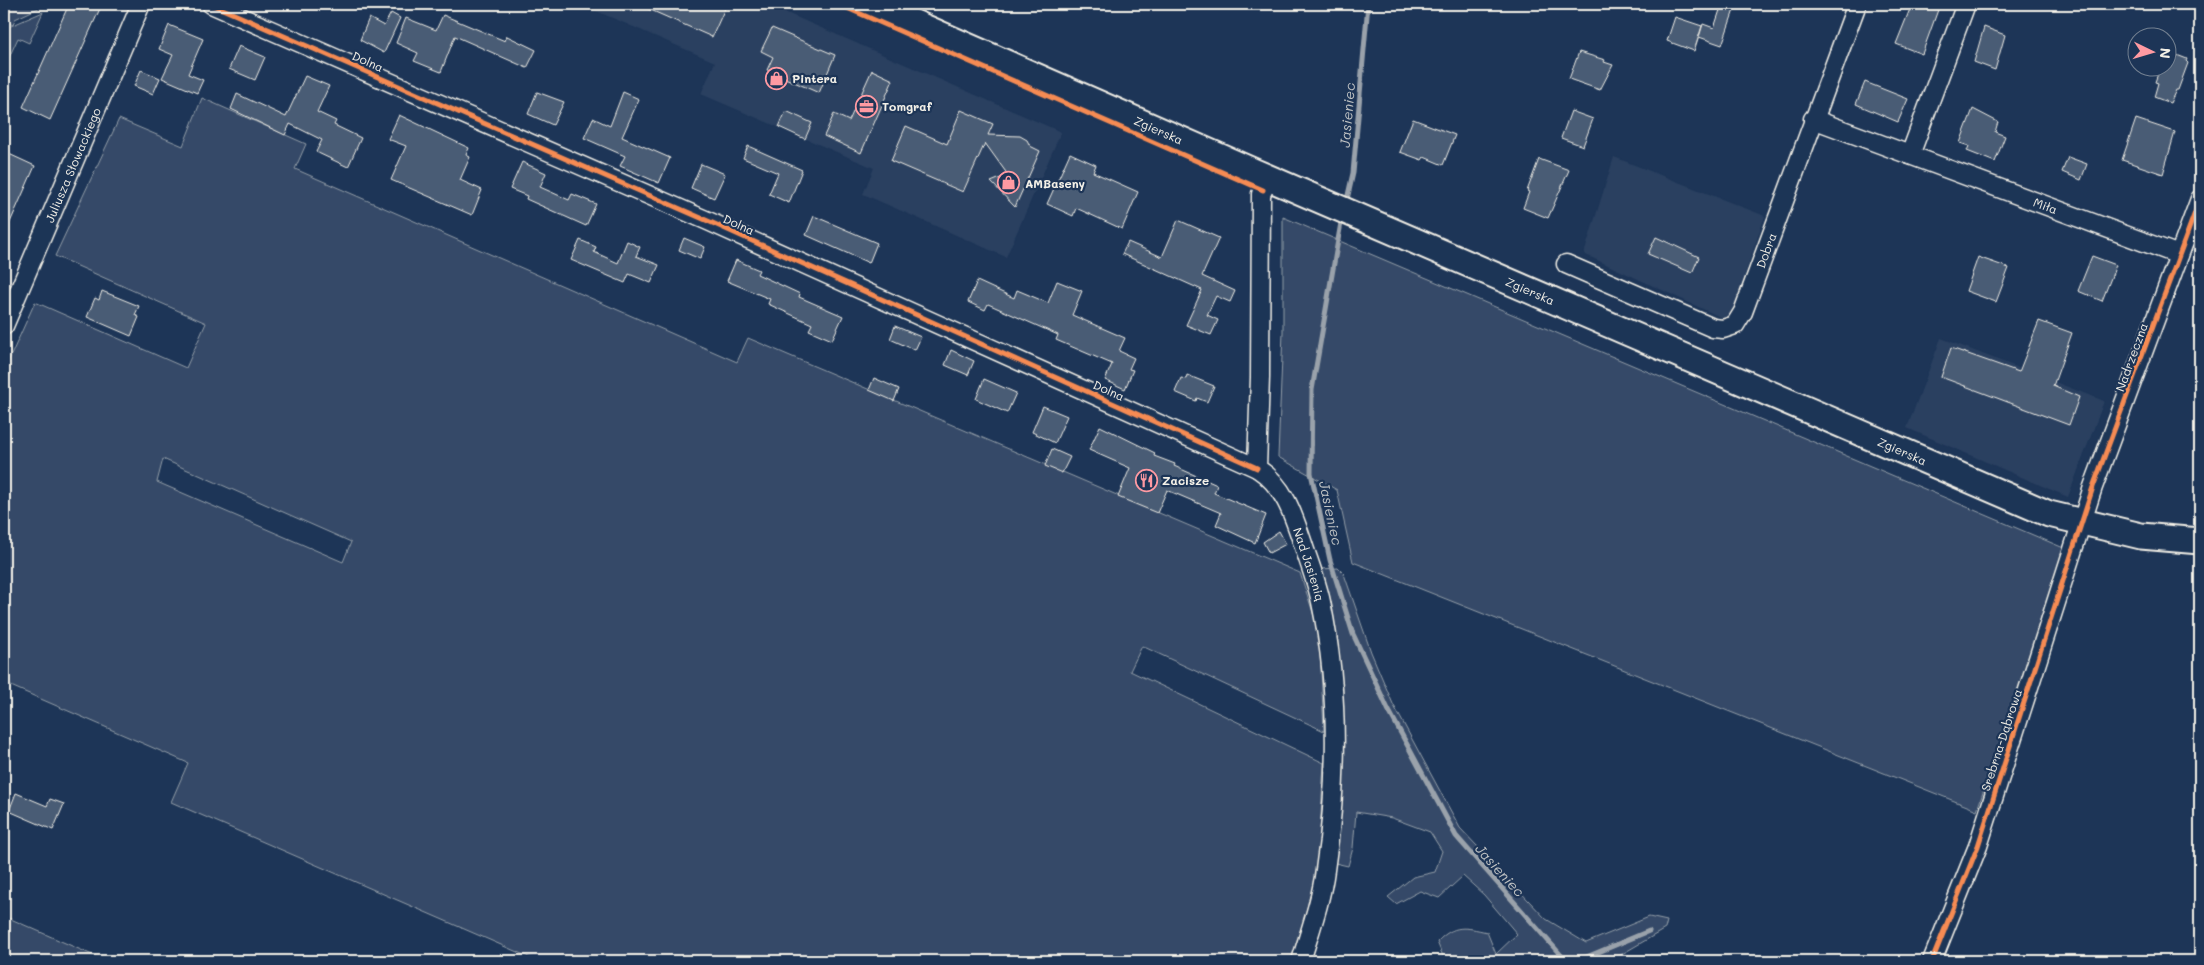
<svg xmlns="http://www.w3.org/2000/svg" width="2204" height="965" font-family="Mali,sans-serif">
<rect width="100%" height="100%" fill="#1d3557"/>
<filter id="ink" filterUnits="userSpaceOnUse"><feTurbulence type="fractalNoise" baseFrequency=".02" numOctaves="2"/><feDisplacementMap in="SourceGraphic" scale="10" xChannelSelector="R" yChannelSelector="G"/><feConvolveMatrix kernelMatrix="1 2 1 2 8 2 1 2 1" color-interpolation-filters="sRGB"/></filter>
<g filter="url(#ink)">
<g fill="#2a4060">
<polygon points="580,4 766,4 1061,132 1006,257 863,194 874,168 701,94 715,62"/>
<polygon points="1614,157 1765,216 1729,321 1584,254"/>
<polygon points="1941,338 2104,401 2068,497 1907,428"/>
</g>
<g fill="#354a67" stroke="#949ea8" fill-rule="evenodd">
<polygon points="4,4 47,4 15,19 13,25 7,22 4,24"/>
<polygon points="43,12 29,43 18,38 4,68 4,29"/>
<path d="M202,98l104,46 -11,25 442,193 11,-24 552,235 19,58 5,100 -182,-85 -12,25 194,92 -6,104 -25,94h-755l-367,-159 17,-39 -184,-80v-312l31,-69 151,66 20,-45 -151,-67 64,-137 64,27zM163,459l188,83 -8,20 -186,-80z"/>
<polygon points="1283,217 2066,549 1977,810 1353,562 1337,490 1278,457 1283,332"/>
<path d="M1338,568l6,6 27,78 22,52 67,124 86,91 40,24 63,-26 18,4 -2,8 -55,32h-165l-8,-19c17,-18 28,-15 50,-10l9,22 21,-20 -33,-39 -21,-19 -24,22 -19,-7 -24,13 -8,-7 25,-20 22,-5 7,-21 -12,-19 -38,-14 -36,-6 -3,36 -5,18 -13,-3c0,-45 0,-91 1,-137 1,-54 2,-106 -15,-157z"/>
<polygon points="4,916 106,961 4,961"/>
</g>
<g fill="none" stroke-linecap="round" stroke-linejoin="round">
<g stroke="#9aa2ab" stroke-width="5">
<polyline points="1346,204 1353,173 1368,4"/>
<polyline points="1342,217 1312,390 1311,473 1330,560 1353,634 1388,709 1456,836 1566,961"/>
<polyline points="1577,961 1649,931"/>
</g>
</g>
<g fill="#485b74" stroke="#f4f1e8">
<polygon points="69,4 102,4 50,120 23,107"/>
<polygon points="637,4 716,4 725,8 712,37"/>
<polygon points="1722,4 1736,4 1722,45 1699,37 1703,24 1714,28"/>
<polygon points="1912,4 1929,4 1939,7 1922,54 1896,44"/>
<polygon points="391,13 400,18 384,53 360,40 369,18 384,26"/>
<polygon points="443,15 505,41 507,36 536,50 527,68 455,36 441,72 414,61 418,53 396,43 406,18 436,30"/>
<polygon points="1675,17 1702,26 1694,51 1667,41"/>
<polygon points="169,25 203,39 188,74 203,80 197,93 162,78 173,55 159,49"/>
<polygon points="1984,27 2005,35 1995,70 1974,62"/>
<polygon points="772,28 835,55 819,93 767,70 773,57 761,51"/>
<polygon points="239,46 265,57 255,80 229,69"/>
<polygon points="1579,52 1605,60 1604,62 1613,65 1600,90 1569,79"/>
<polygon points="2169,52 2187,59 2186,61 2188,63 2178,90 2176,90 2170,103 2154,97 2158,83 2155,82 2160,68 2166,68"/>
<polygon points="141,70 160,78 153,94 134,86"/>
<polygon points="872,70 893,80 861,153 824,136 834,114 849,121"/>
<polygon points="305,76 329,86 317,112 336,121 334,125 361,138 348,167 316,152 322,140 290,124 285,135 231,109 237,94 286,117"/>
<polygon points="1865,82 1908,99 1898,122 1856,104"/>
<polygon points="537,92 564,102 553,125 528,114"/>
<polygon points="623,92 639,99 622,137 670,158 659,183 620,166 625,156 584,138 593,118 610,126"/>
<polygon points="1973,109 1998,122 1995,132 2005,136 1995,162 1967,151 1969,146 1960,143"/>
<polygon points="961,110 993,124 988,135 1020,136 1027,140 1030,146 1040,151 1015,207 991,182 1008,175 985,143 963,192 891,161 906,126 947,144"/>
<polygon points="786,111 812,123 805,139 779,127"/>
<polygon points="1571,111 1593,119 1583,146 1561,138"/>
<polygon points="399,115 469,148 466,155 470,157 460,180 482,190 472,215 391,180 406,146 388,139"/>
<polygon points="1413,119 1455,135 1443,165 1424,157 1422,160 1400,152"/>
<polygon points="2136,119 2175,132 2163,174 2122,160"/>
<polygon points="748,146 802,170 789,203 769,194 778,173 743,158"/>
<polygon points="1070,153 1096,165 1093,172 1138,192 1122,229 1076,208 1073,216 1047,204"/>
<polygon points="9,154 35,166 4,236 4,165"/>
<polygon points="2068,157 2087,164 2081,180 2062,172"/>
<polygon points="1539,159 1569,170 1548,218 1523,208 1529,192 1527,191"/>
<polygon points="522,162 546,173 540,187 569,200 572,194 596,204 586,226 526,199 527,196 510,189"/>
<polygon points="701,164 725,174 714,198 691,188"/>
<polygon points="814,216 877,243 869,263 806,235"/>
<polygon points="1178,220 1219,238 1202,276 1235,291 1230,302 1216,296 1207,315 1218,320 1211,335 1186,325 1202,290 1122,254 1128,242 1162,257"/>
<polygon points="1656,237 1699,257 1692,273 1648,254"/>
<polygon points="684,238 705,247 700,259 679,250"/>
<polygon points="580,240 596,247 594,252 618,263 627,241 640,247 636,256 659,265 651,283 629,274 625,283 571,260"/>
<polygon points="2092,256 2116,265 2102,301 2078,291"/>
<polygon points="1978,257 2009,268 1996,302 1966,291"/>
<polygon points="736,260 759,270 757,274 800,294 799,297 843,316 832,340 809,330 812,324 768,304 770,299 727,281"/>
<polygon points="977,281 1014,298 1017,290 1048,303 1057,281 1082,291 1072,315 1125,338 1119,351 1134,358 1129,369 1133,370 1125,389 1105,380 1112,364 1056,340 1058,335 988,304 985,310 968,302"/>
<polygon points="102,291 139,306 135,315 139,317 131,336 87,317 95,298 99,300"/>
<polygon points="2039,321 2072,333 2053,386 2079,397 2069,425 1941,377 1951,348 2019,372"/>
<polygon points="895,326 921,337 915,350 890,339"/>
<polygon points="951,350 974,361 968,375 945,365"/>
<polygon points="1187,375 1214,386 1207,402 1197,398 1196,401 1175,392 1181,378 1186,379"/>
<polygon points="874,378 899,389 894,401 869,390"/>
<polygon points="984,379 1016,393 1007,413 976,399"/>
<polygon points="1043,406 1067,416 1055,443 1032,432"/>
<polygon points="1100,426 1155,453 1154,456 1175,464 1174,466 1217,485 1214,493 1266,515 1255,543 1216,525 1221,513 1167,490 1157,513 1118,497 1130,468 1089,450"/>
<polygon points="1052,449 1070,457 1062,473 1045,466"/>
<polygon points="1279,531 1286,544 1269,553 1263,542"/>
<polygon points="16,793 47,806 50,799 64,804 53,830 9,811"/>
</g>
<g fill="none" stroke-linecap="round" stroke-linejoin="round">
<defs>
<g id="minor">
<polyline points="211,4 708,221 1257,468"/>
<path id="s1" d="M1813,119l366,136"/>
<polyline points="1910,155 1966,4"/>
<path id="s2" d="M1269,178l-8,16 -1,183 -3,91c28,18 37,49 47,79 6,18 13,36 17,55 18,86 17,180 4,268 -4,31 -15,61 -24,91"/>
<path id="s3" d="M1566,264l147,64 10,1 12,-4 8,-13 114,-308"/>
<path id="s4" d="M4,326l137,-322"/>
<polyline points="1932,961 1978,846 2093,487 2200,199"/>
</g>
<g id="secondary">
<path id="s5" d="M871,4l384,168 794,342 92,22 59,5"/>
</g>
</defs>
<use href="#minor" stroke="#f4f1e8" stroke-width="21"/>
<use href="#secondary" stroke="#f4f1e8" stroke-width="29"/>
<use href="#minor" stroke="#1d3557" stroke-width="18"/>
<use href="#secondary" stroke="#1d3557" stroke-width="25"/>
<defs>
<g id="cycleway">
<polyline points="211,4 708,221 1257,468"/>
<polyline points="838,4 1263,190"/>
<polyline points="1932,961 1978,846 2093,487 2200,199"/>
</g>
</defs>
<use href="#cycleway" stroke="#1d3557" stroke-width="8"/>
<use href="#cycleway" stroke="#f68b52" stroke-width="5"/>
</g>
</g>
<defs>
<symbol id="shop-ring" viewBox="-11 -11 22 22"><circle r="9.5" fill="#1d3557" stroke="#ff9aa2" stroke-width="1.5"/><path d="M-5-2.5h2.3a2.7 3.5 0 0 1 5.4 0H5L5.5 6h-11ZM-1.5-2.5h3a1.5 2.3 0 0 0-3 0Z" fill="#ff9aa2"/></symbol>
<symbol id="office-ring" viewBox="-11 -11 22 22"><circle r="9.5" fill="#1d3557" stroke="#ff9aa2" stroke-width="1.5"/><path d="M-6-3h4V-5.5h4V-3h4V5H-6ZM-1-4.5V-3h2v-1.5ZM-6 0V1H6V0Z" fill="#ff9aa2"/></symbol>
<symbol id="restaurant-ring" viewBox="-11 -11 22 22"><circle r="9.5" fill="#1d3557" stroke="#ff9aa2" stroke-width="1.5"/><path d="M-5-6h1v4h1v-4h1v4h1v-4h1v5L-1.5 .5V6h-2V.5L-5-1ZM5-6V6H3V1.5H1.5Q1.5-4 5-6Z" fill="#ff9aa2"/></symbol>
</defs>
<g fill-rule="evenodd">
<use href="#shop-ring" x="764" y="66" width="25" height="25"/>
<use href="#office-ring" x="854" y="94" width="25" height="25"/>
<use href="#shop-ring" x="996" y="170" width="25" height="25"/>
<use href="#restaurant-ring" x="1134" y="468" width="25" height="25"/>
</g>
<g text-anchor="middle" dominant-baseline="central" stroke-width="4.5" stroke-linejoin="round" paint-order="stroke">
<g font-size="12" fill="#f4f1e8" stroke="#1d3557">
<text transform="translate(368 61) rotate(24)">Dolna</text>
<text stroke="none"><textPath href="#s5" startOffset="314">Zgierska</textPath></text>
<text stroke="none"><textPath href="#s4" startOffset="175">Juliusza Słowackiego</textPath></text>
<text stroke="none"><textPath href="#s1" startOffset="248">Miła</textPath></text>
<text transform="translate(739 224) rotate(24)">Dolna</text>
<text stroke="none"><textPath href="#s3" startOffset="264">Dobra</textPath></text>
<text stroke="none"><textPath href="#s5" startOffset="719">Zgierska</textPath></text>
<text transform="translate(2131 357) rotate(-70)">Nadrzeczna</text>
<text transform="translate(1109 390) rotate(24)">Dolna</text>
<text stroke="none"><textPath href="#s5" startOffset="1124">Zgierska</textPath></text>
<text stroke="none"><textPath href="#s2" startOffset="404">Nad Jasienią</textPath></text>
<text transform="translate(2001 740) rotate(-72)">Srebrna-Dąbrowa</text>
</g>
<g font-size="12" font-weight="bold" fill="#f4f1e8" stroke="#1d3557" text-anchor="start">
<text x="792" y="78">Pintera</text>
<text x="882" y="106">Tomgraf</text>
<text x="1025" y="183">AMBaseny</text>
<text x="1162" y="480">Zacisze</text>
</g>
<g font-size="14" font-style="italic" fill="#c0c3c4" stroke="#1d3557">
<text transform="translate(1347 115) rotate(-85)">Jasieniec</text>
<text transform="translate(1331 513) rotate(78)">Jasieniec</text>
<text transform="translate(1500 870) rotate(48)">Jasieniec</text>
</g>
</g>
<rect width="2204" height="965" fill="none" stroke="#1d3557" stroke-width="20"/>
<rect x="10" y="10" width="2184" height="945" fill="none" stroke="#f4f1e8" stroke-width="2" filter="url(#ink)"/>
<g transform="translate(2152 52) rotate(95)"><circle r="24" fill="#1d3557" stroke="#738091"/>
<path d="M0-4L9 19L0 12L-9 19Z" fill="#ff9aa2"/>
<text y="-8" font-size="14" font-weight="bold" text-anchor="middle" fill="#f4f1e8">N</text>
</g>
</svg>
